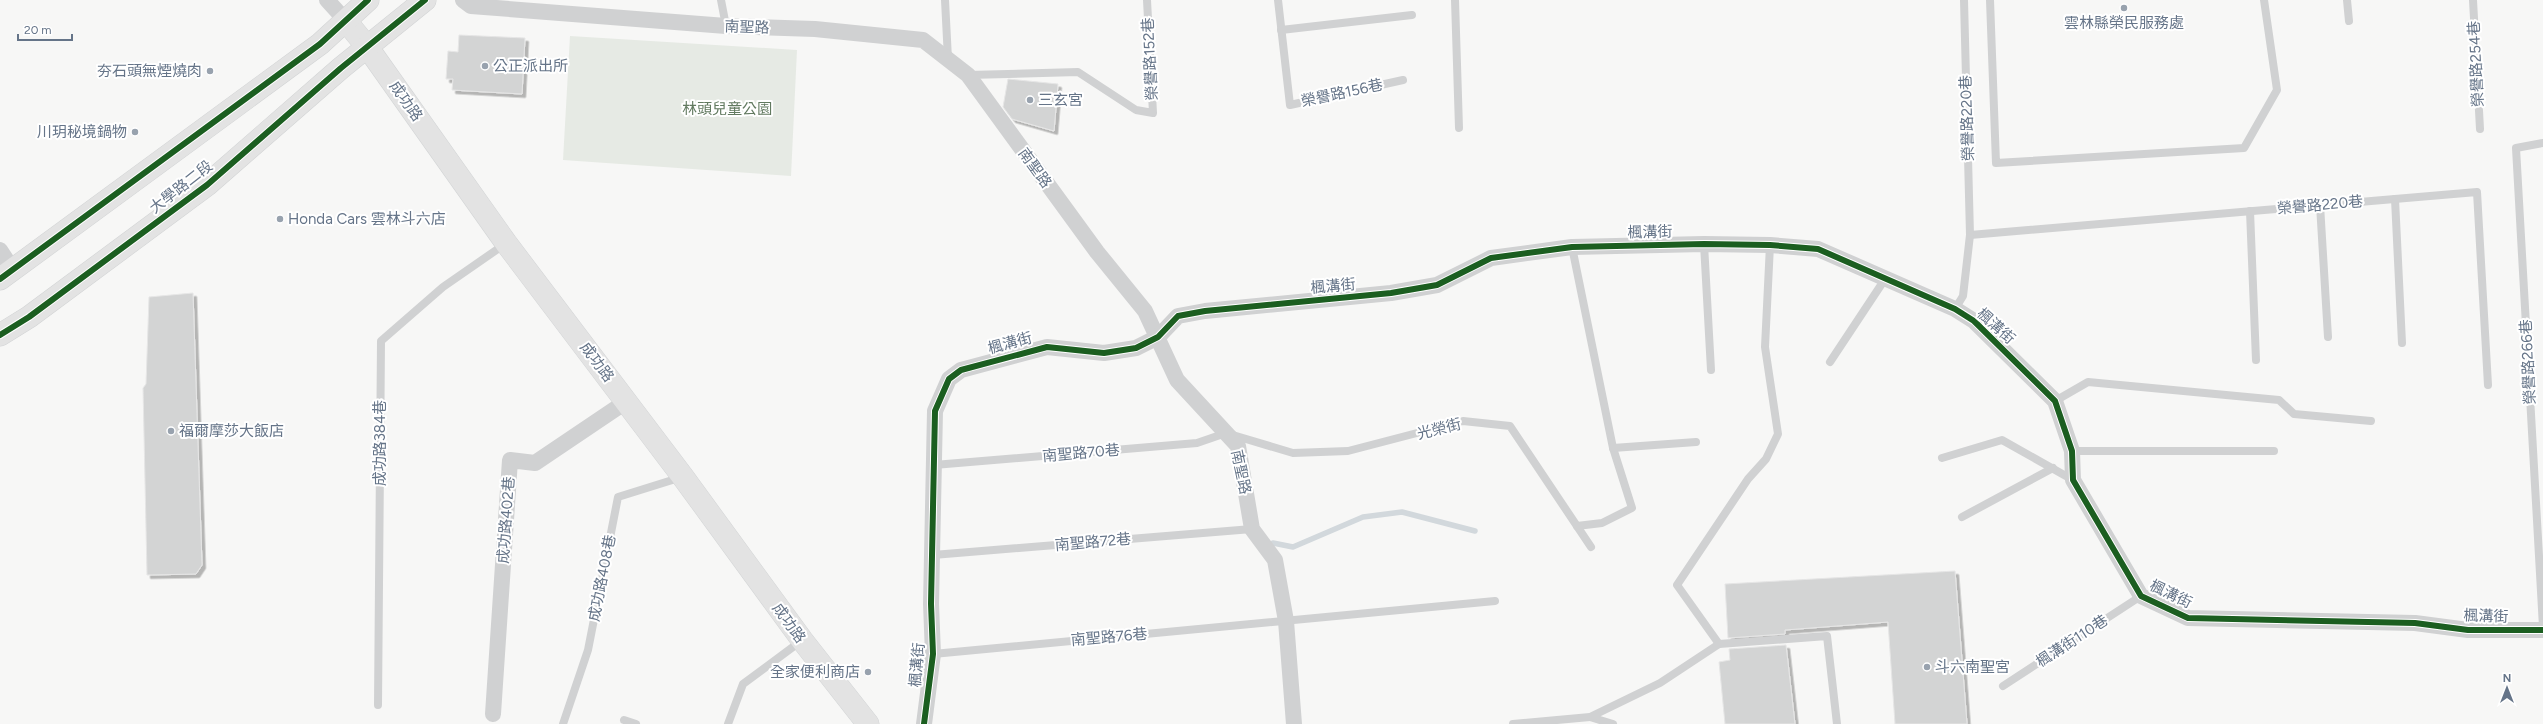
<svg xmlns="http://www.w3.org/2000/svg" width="2543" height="724" font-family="Figtree,'Noto Sans TC',sans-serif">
<defs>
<filter id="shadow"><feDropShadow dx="3.5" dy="3.5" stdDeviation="0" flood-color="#0004"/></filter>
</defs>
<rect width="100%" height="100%" fill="#f7f7f6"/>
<polygon fill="#e6eae4" points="570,36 797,50 791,176 563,160"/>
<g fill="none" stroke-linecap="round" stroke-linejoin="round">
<polyline stroke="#d2d8dc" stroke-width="5.5" points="1273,543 1293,547 1363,517 1402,512 1475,531"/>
</g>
<g fill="#d3d4d4" stroke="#e6e6e6" filter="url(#shadow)">
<polygon points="459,35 525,38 522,94 452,90 453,79 446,79 448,51 458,52"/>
<polygon points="1008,79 1058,84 1054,131 1012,119 1003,107"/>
<polygon points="193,293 202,565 196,574 147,575 143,388 146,384 149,297"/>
<polygon points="1955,571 1967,724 1895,724 1888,622 1785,630 1785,634 1728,638 1725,584"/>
<polygon points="1786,645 1795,724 1725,724 1719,662 1730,660 1729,649"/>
</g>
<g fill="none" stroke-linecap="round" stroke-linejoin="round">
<defs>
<polyline id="secondary" points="346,21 368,48 506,243 683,477 802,640 868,724"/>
<g id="primary">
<polyline points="0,279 320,44 368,0"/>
<polyline points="0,335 29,317 207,185 341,68 425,0"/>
</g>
</defs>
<use href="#secondary" stroke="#d3d5d6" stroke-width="23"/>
<use href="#primary" stroke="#d2d4d5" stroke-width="23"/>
<g stroke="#d0d1d2" stroke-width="8">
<polyline points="721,0 726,26"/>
<polyline points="945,0 948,59"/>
<polyline points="1278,0 1290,105 1403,80"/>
<polyline points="1455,0 1459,128"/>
<polyline points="1990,0 1996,163 2244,148 2277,90 2264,0"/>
<polyline points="2347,0 2349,21"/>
<polyline points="2473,0 2480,129"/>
<polyline points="1281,30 1412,15"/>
<polyline points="968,75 1078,72 1136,110 1153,113 1147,0"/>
<polyline points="2543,143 2516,148 2543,627"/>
<polyline points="2395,199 2402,343"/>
<polyline points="2320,205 2328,337"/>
<polyline points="2250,211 2256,360"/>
<polyline points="1970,235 2477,192 2488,385"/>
<polyline points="1704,244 1711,370"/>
<polyline points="1572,247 1613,448 1632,508 1602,523 1577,526"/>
<polyline points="1955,309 1963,296 1970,235 1964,0"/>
<polyline points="1830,362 1885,279"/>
<polyline points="2055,401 2088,382 2279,400 2294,414 2371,421"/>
<polyline points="1613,448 1696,442"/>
<polyline points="2072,451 2274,451"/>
<polyline points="1942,458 2002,440 2073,480"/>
<polyline points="934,465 1197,443 1226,433 1293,453 1348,451 1463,421 1510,426 1591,547"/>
<polyline points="1962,517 2053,468"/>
<polyline points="933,555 1252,529"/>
<polyline points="1719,644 1677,585 1748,479 1766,459 1778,434 1765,347 1770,245"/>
<polyline points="933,654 1495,601"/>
<polyline points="2003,686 2141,596"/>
<polyline points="378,705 381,341 443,287 505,244"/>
<polyline points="1590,717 1613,724"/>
<polyline points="624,720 636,724"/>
<polyline points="563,724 588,650 618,497 682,477"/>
<polyline points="728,724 743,684 801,641"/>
<polyline points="1513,724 1590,717 1660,683 1719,644 1827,636 1837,724"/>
</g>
<g stroke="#d0d1d2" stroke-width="16">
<polyline points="327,0 346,21"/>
<polyline points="463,0 471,6 726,26 815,29 923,40 968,75 1097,252 1145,311 1177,380 1238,446 1252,529 1275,560 1286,621 1294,724"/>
<polyline points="0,250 13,270"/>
<polyline points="493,714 510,460 535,463 627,401"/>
<polyline points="924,724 933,654 931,604 935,411 949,379 961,370 1047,347 1104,353 1136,348 1158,337 1178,316 1205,311 1391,293 1437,285 1491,258 1572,247 1704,244 1770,245 1818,249 1955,309 1974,321 2055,401 2072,451 2073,480 2141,596 2188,618 2415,623 2468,630 2543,630"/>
</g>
<use href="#secondary" stroke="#e3e3e3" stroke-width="22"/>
<use href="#primary" stroke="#e3e3e3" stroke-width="22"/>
<defs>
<g id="cycleway">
<polyline points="0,279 320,44 368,0"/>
<polyline points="0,335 29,317 207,185 341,68 425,0"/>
<polyline points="924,724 933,654 931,604 935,411 949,379 961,370 1047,347 1104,353 1136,348 1158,337 1178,316 1205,311 1391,293 1437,285 1491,258 1572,247 1704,244 1770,245 1818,249 1955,309 1974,321 2055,401 2072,451 2073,480 2141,596 2188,618 2415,623 2468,630 2543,630"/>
</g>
</defs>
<use href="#cycleway" stroke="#fff" stroke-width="8"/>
<use href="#cycleway" stroke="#1b5e20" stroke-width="6"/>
</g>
<g fill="#98a2ae" stroke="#fff" stroke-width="1.5">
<circle cx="2124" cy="8" r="4"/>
<circle cx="485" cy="66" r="4"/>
<circle cx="210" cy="71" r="4"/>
<circle cx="1030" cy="100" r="4"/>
<circle cx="135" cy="132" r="4"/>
<circle cx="280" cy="219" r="4"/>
<circle cx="171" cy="431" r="4"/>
<circle cx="1927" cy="667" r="4"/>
<circle cx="868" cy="672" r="4"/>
</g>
<g text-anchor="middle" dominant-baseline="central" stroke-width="4" stroke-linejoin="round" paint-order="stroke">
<g font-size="15" fill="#657488" stroke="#fff" text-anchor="start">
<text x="2124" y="23" text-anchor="middle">雲林縣榮民服務處</text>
<text x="493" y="66">公正派出所</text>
<text x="202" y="71" text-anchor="end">夯石頭無煙燒肉</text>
<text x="1038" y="100">三玄宮</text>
<text x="127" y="132" text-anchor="end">川玥秘境鍋物</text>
<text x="288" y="219">Honda Cars 雲林斗六店</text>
<text x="179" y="431">福爾摩莎大飯店</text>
<text x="1935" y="667">斗六南聖宮</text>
<text x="860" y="672" text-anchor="end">全家便利商店</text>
</g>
<g font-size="15" fill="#657488" stroke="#fff">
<text transform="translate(747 27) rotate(2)">南聖路</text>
<text transform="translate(1150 59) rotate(-93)">榮譽路152巷</text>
<text transform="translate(2476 64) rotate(-93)">榮譽路254巷</text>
<text transform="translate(1342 93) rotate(-12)">榮譽路156巷</text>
<text transform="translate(406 101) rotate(55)">成功路</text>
<text transform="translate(1967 118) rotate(-92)">榮譽路220巷</text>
<text transform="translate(1035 168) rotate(54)">南聖路</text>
<text transform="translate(181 187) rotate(-38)">大學路二段</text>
<text transform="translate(2320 205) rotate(-5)">榮譽路220巷</text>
<text transform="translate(1650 232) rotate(-1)">楓溝街</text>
<text transform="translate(1333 286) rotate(-5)">楓溝街</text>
<text transform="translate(1996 326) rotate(42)">楓溝街</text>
<text transform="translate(1010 343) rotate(-15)">楓溝街</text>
<text transform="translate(597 362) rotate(53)">成功路</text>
<text transform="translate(2528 362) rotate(-93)">榮譽路266巷</text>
<text transform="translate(1439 429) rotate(-14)">光榮街</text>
<text transform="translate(380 443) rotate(-90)">成功路384巷</text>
<text transform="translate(1081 453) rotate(-5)">南聖路70巷</text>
<text transform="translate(1241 472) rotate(78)">南聖路</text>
<text transform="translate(506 520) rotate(-86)">成功路402巷</text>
<text transform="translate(1093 542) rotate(-5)">南聖路72巷</text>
<text transform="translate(602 578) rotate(-79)">成功路408巷</text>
<text transform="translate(2171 594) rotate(26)">楓溝街</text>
<text transform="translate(2486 616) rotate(2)">楓溝街</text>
<text transform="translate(789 623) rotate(54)">成功路</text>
<text transform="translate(1109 637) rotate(-5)">南聖路76巷</text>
<text transform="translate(2072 641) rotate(-33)">楓溝街110巷</text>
<text transform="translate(917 665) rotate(-85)">楓溝街</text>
</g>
<g font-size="15" fill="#627a60" stroke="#fff">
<text x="727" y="109">林頭兒童公園</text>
</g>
</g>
<g transform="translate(2507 688)" stroke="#ffffff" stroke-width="3" paint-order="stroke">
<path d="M0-3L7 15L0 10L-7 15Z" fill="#657488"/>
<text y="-6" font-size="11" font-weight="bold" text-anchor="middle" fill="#657488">N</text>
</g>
<path d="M18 34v6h54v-6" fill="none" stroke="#657488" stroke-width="2"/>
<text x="24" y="34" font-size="12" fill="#657488" stroke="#ffffff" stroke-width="3" paint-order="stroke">20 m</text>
</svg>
